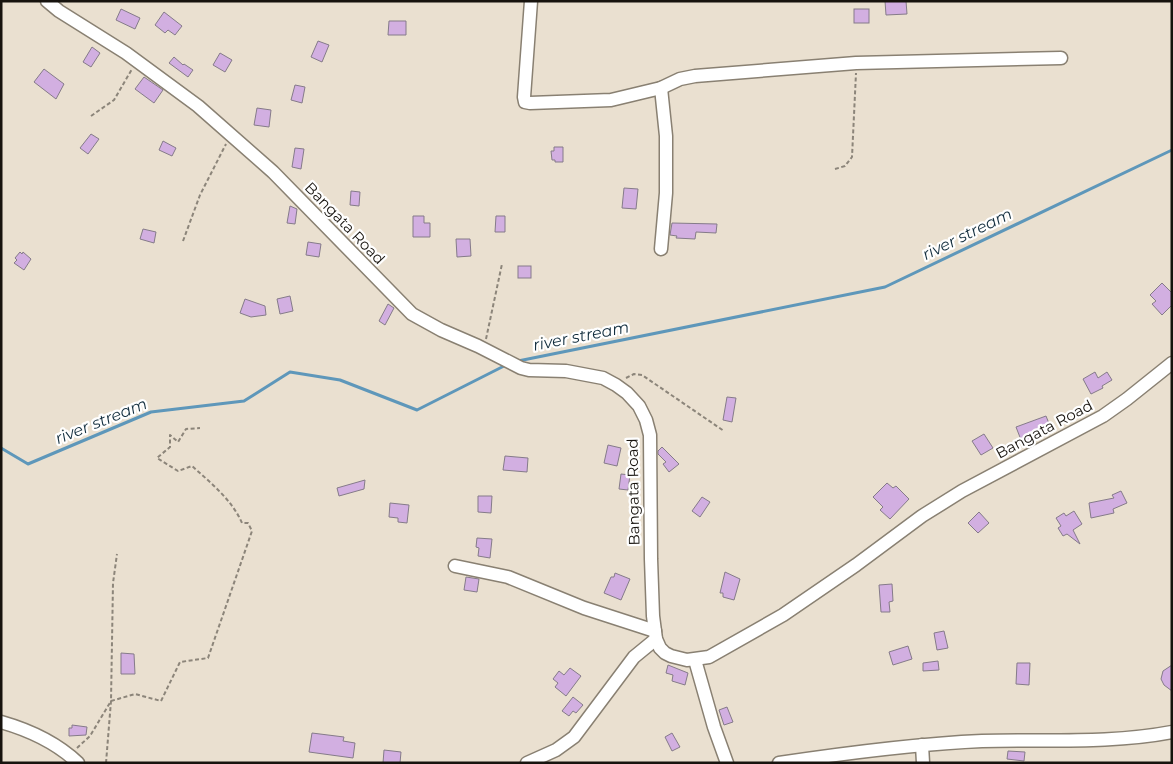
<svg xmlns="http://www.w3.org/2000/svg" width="1173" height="764" font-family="Montserrat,sans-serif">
<rect width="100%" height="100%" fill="#eae0d0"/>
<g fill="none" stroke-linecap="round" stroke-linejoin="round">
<g stroke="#5e97ba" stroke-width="3">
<polyline points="518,361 885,287 1172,150"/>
<polyline points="1,448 28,464 151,412 244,401 290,372 340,380 417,410 506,365"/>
</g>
</g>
<g fill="#d2afe1" stroke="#857b89">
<polygon points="885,1 906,1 907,14 886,15"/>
<polygon points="121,9 140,18 135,29 116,20"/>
<rect x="854" y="9" width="15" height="14"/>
<polygon points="164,12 182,26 175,35 168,30 165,33 155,25"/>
<polygon points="389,21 406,21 406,35 388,35"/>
<polygon points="318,41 329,45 322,62 311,57"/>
<polygon points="92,47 100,53 91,67 83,62"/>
<polygon points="220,53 232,60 225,72 213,65"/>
<polygon points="174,57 183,65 184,64 193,70 188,77 169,63"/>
<polygon points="44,69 64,84 56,99 34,82"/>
<polygon points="144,77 163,90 154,103 135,89"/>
<polygon points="295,85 305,87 302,103 291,100"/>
<polygon points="257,108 271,110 269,127 254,125"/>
<polygon points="91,134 99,139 88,154 80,148"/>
<polygon points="163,141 176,148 172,156 159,150"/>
<polygon points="554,147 563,147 563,162 555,162 555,160 552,160 551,151 554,151"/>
<polygon points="295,148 304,149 301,169 292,167"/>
<polygon points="624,188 638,189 636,209 622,208"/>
<polygon points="351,191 360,192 359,206 350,205"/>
<polygon points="290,206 297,209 295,224 287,223"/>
<polygon points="413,216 424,216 424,223 430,223 430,237 413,237"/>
<polygon points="496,216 505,216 505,232 495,232"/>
<polygon points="672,223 717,224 716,233 696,232 695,239 676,238 677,236 670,235"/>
<polygon points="143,229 156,232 154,243 140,239"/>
<polygon points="456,239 470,239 471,256 457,257"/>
<polygon points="308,242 321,244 319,257 306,255"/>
<polygon points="20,252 22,254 23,252 31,259 24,270 14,263 17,260 15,258"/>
<rect x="518" y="266" width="13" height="12"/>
<polygon points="1162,283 1172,293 1172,305 1162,315 1152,304 1156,301 1150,295"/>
<polygon points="290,296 293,311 280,314 277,299"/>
<polygon points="245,299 265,306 266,315 251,317 240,313"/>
<polygon points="388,304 394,308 385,325 379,321"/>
<polygon points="1095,372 1098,378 1107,372 1112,380 1102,386 1103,388 1091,394 1083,379"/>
<polygon points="727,397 736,398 732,422 723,420"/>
<polygon points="1046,416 1052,431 1023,445 1016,427"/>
<polygon points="984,434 993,448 981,455 972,441"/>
<polygon points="608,445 621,448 617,466 604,463"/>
<polygon points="662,447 679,464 669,472 663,464 666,462 658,454 658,451"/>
<polygon points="505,456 528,458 527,472 503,470"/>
<polygon points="621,474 630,475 628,490 619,489"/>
<polygon points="365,480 364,489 339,496 337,488"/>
<polygon points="887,483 893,488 896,486 909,499 890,519 880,510 883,507 873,497"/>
<polygon points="1121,491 1127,503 1113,509 1114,513 1091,518 1089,503 1114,498 1112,495"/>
<polygon points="478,496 492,496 491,513 478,512"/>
<polygon points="702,497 710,502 700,517 692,511"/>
<polygon points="390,503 409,505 407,523 398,522 398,518 389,517"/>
<polygon points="1074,511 1082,524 1073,530 1080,544 1067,534 1063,536 1058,528 1061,526 1056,518 1064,513 1066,516"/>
<polygon points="979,512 989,523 978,533 968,523"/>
<polygon points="477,538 492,539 490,558 478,556 479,548 476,547"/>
<polygon points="725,572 740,579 734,600 723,597 723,593 720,593"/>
<polygon points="615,573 630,579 621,600 604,593 611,577 614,577"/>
<polygon points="466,577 479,579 477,592 464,590"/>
<polygon points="892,584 893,601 889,602 890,612 881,612 879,585"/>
<polygon points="944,631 948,648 937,650 934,633"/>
<polygon points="908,646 912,659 893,665 889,652"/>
<polygon points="121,653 134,654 135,674 121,674"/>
<polygon points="938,661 939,670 923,671 923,663"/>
<polygon points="1017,663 1030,663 1029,685 1016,684"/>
<polygon points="668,665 688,673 685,685 672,681 673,675 666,673"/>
<polygon points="1172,665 1172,691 1164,685 1161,679 1163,671"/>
<polygon points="570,668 581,676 566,696 555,687 558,683 553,679 559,671 564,675"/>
<polygon points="573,697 583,705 576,713 573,711 569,716 562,711"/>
<polygon points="727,707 733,722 724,725 719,710"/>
<polygon points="72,725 87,727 86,735 69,736 69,728 72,728"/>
<polygon points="312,733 344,737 343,741 355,743 353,758 309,752"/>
<polygon points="672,733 680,747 672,751 665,737"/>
<polygon points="384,750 401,752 400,763 383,763"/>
<polygon points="1008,751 1025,752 1024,761 1007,759"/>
</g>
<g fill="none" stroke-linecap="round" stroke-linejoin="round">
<defs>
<g id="minor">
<polyline points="47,1 59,11 126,53 198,106 273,172 412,314 441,330 478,346 521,368 529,370 566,371 603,378 616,385 627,393 639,406 646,420 650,435 651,559 653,616 656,639 660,648 665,653 671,656 687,660 709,657 783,615 856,565 922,516 962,491 1103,416 1127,399 1172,363"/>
<polyline points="531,1 524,97 525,102 530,103 611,100 661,88 680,79 695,76 856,63 1061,58"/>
<polyline points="661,249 666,193 666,136 661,88"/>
<polyline points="455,566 508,577 584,608 655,631"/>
<polyline points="695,660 714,727 727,763"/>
<path d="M1,722c28,8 56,21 77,41"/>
<polyline points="922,745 923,763"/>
<polyline points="527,763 556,750 574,737 634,657 656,639"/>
<path d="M779,763c67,-10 135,-19 203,-22 63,-2 127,3 190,-9"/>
</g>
</defs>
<use href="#minor" stroke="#898072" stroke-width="15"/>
<g stroke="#8c857a" stroke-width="2" stroke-dasharray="4 2.5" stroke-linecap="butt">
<polyline points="91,116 114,100 132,69"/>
<polyline points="835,169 845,166 852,157 856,73"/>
<polyline points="183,241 200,195 226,144"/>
<polyline points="486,339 502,264"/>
<polyline points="626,378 634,374 642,375 724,431"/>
<path d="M77,748l13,-12 21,-35 24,-7 26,7 19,-39 28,-4 44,-127 -4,-8h-6c-10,-23 -31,-40 -50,-57l-14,5 -21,-13 13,-11v-12l8,7 8,-13 14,-1"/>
<polyline points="106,763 111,701 113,583 117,554"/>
</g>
<use href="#minor" stroke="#fff" stroke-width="12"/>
</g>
<g text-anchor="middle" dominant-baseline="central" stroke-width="4.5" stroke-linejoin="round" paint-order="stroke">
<g font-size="15" fill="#17130e" stroke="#fff">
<text transform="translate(345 223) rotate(46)">Bangata Road</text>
<text transform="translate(1044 429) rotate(-28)">Bangata Road</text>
<text transform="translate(633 492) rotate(-91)">Bangata Road</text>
</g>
<g font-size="16" font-style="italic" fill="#132e3e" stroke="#fff">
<text transform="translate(967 234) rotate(-26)">river stream</text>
<text transform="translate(581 336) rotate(-11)">river stream</text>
<text transform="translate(101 421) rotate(-22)">river stream</text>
</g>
</g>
<rect width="1173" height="764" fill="none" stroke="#17130e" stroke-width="5"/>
</svg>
